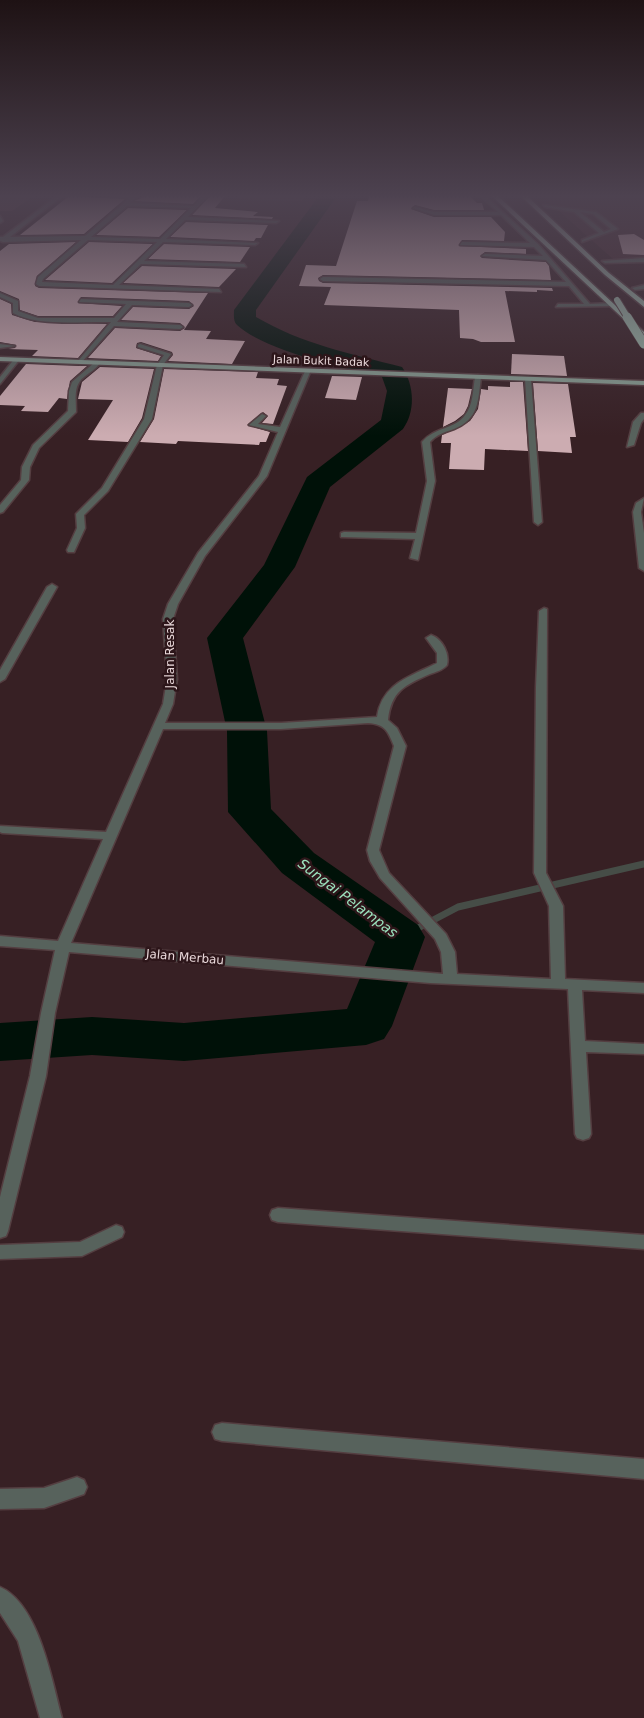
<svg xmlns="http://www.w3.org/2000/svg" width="644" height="1718" font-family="'DejaVu Sans',sans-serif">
<rect width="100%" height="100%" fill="#372024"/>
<polygon fill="#46282e" points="542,196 644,196 644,259 613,259"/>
<g fill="#573339">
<polygon points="0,196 34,196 12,211 0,211"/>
<polygon points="240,196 306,196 302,201 237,199"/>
</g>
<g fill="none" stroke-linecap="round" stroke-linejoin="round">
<polyline stroke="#464d47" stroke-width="7" points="401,937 458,907 644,864"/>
<path fill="#001108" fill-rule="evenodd" d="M319,196h18l-81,114v7c46,27 95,37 146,50 12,17 14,44 1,62l-73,58 -35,80 -52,71 24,93 4,78 43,44 104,72 7,12 -33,89 -8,13 -18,6 -182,16 -92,-6 -92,6v-38l92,-6 92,6 163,-14 28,-67 -93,-69 -54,-61 -1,-81 -20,-93 57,-73 43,-88 74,-57 6,-29 -5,-14c-36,-8 -118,-27 -145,-52 -4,-4 -3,-10 -3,-15z"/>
</g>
<g fill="#ccacb1">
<polygon points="69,196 125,199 84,234 20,235"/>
<polygon points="146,196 201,196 193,204 134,201"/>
<polygon points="210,196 225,196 215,208 258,212 253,216 273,217 272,219 192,215"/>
<polygon points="369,196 470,196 477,203 482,203 484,210 434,210 415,205 411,209 434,217 491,217 505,232 504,241 462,240 459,246 526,249 526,254 485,252 480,256 482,258 546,262 549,266 551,280 323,275 318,278 319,281 323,283 552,288 553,291 537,290 537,292 505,291 515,342 481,342 473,339 460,338 459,310 324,305 331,287 299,286 306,265 336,266 357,201 368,201"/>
<polygon points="128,208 187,210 159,237 96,235"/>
<polygon points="186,222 268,225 261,238 256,238 254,241 170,237"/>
<polygon points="634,234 644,240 644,255 623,254 618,235"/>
<polygon points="76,242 37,276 35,286 39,288 208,293 184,330 211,331 206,339 245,341 232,364 168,361 173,355 172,352 141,342 137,343 136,348 161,356 158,361 88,358 115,328 180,331 185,328 180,323 121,320 133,307 189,309 194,306 189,301 81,297 78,303 122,306 113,316 38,316 20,310 19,299 0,291 0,251 9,244"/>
<polygon points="89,242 153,244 112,283 45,280"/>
<polygon points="164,244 250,247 240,262 148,259"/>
<polygon points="142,266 236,269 219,287 123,283"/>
<polygon points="0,299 11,304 12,315 35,322 107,324 78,358 32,356 38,350 8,349 15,348 16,345 0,342"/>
<polygon points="512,354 564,356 567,376 511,374"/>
<polygon points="26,364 80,366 87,366 70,381 67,399 59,398 48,412 21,411 25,406 0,405 0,396"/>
<polygon points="100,367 154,369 142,418 128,442 88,440 113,400 78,399 82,382"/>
<polygon points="164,369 258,372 256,378 279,379 277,385 287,386 273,424 262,423 268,416 263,412 247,425 270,432 266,442 260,442 259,445 178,441 176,444 140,442 154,419"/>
<polygon points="332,376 362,377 356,400 325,398"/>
<polygon points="510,382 523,382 528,451 485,449 484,470 449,469 451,443 441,443 442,435 470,421 478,409 481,389 488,390 488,386 510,387"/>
<polygon points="533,383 568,384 576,437 570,437 572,453 538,451"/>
<polygon points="448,388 472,389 468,406 464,414 455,421 443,427"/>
</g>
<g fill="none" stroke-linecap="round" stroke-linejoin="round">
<defs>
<g id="minor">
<path d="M57,196h5l-52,41 75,-1 45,-38 -20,-2h27l-7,7 64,3 9,-10h5l-20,21 91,4 -3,2 -91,-3 -19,19 92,4 -3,2 -92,-3 -19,19 100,3 2,3 -105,-3 -22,21 100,4 2,3 -182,-6 -3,-2 2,-7 43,-37 -78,2 -3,-1v-4h3zM127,206l64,2 -31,31 -69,-2zM88,240l69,2 -44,43 -71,-3 1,-3z"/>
<polygon points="480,196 485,196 538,244 590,304 612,303 614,306 556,307 558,304 584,304 569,286 323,281 320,279 323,277 566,282 546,260 482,256 485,254 543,256 534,247 460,245 462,242 530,243 501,215 434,215 413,208 415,207 434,212 498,212"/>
<path d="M543,205l53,7 22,17 -36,13v-2l17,-7 -25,-21 -29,-5zM580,212l13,2 18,15 -7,3z"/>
<polygon points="0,216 3,221 0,223"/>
<polygon points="644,258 644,262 605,263 602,261"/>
<polygon points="644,285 644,289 635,290 632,288"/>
<path d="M0,293l18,8v10l20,7h76l12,-14 -47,-2 2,-3 108,4 3,2 -3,2 -57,-2 -15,17 63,3 3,2 -3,2 -66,-3 -34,38 -3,-2 1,-1 33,-39c-30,-1 -72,5 -98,-9v-10l-13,-6z"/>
<polygon points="0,344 15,346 0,348"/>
<polygon points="140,344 171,354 163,365 152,419 108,491 84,515 85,528 74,552 68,552 67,550 77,528 76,514 102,488 144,419 157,365 164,355 138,347 138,345"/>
<polygon points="15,358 20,359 0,384 0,377"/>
<path d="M95,362l5,1c-4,6 -10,9 -16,14 -11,8 -8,23 -8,35l-37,36 -9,19 -1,13 -26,32 -3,1v-8l21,-25 1,-13 11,-22 35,-34 1,-20 3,-9z"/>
<path d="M306,369l5,1 -44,106 -62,80 -27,48 -5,15 4,60 -4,25 -8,19h116l96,-6c5,-34 33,-40 60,-54v-10l-11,-15 5,-3c11,4 19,18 16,30 -4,5 -11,7 -17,9 -25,11 -39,17 -42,46l9,8 9,18 -27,104 10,23 57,61 9,18 2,22 94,5 -2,-73 -15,-33 2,-186 3,-76 5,-3 3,1 -1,264 17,33 2,73 79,4v10l-62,-3 3,51 59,3v10l-58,-2 5,82 -2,4 -6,2 -6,-2 -2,-4 -7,-145 -138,-6 -361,-31 -14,61 -9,63 -38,155 -2,5 -6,2v-41l30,-121 11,-63 14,-63 -55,-4v-10l58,5 45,-102 -101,-6 -2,-1v-6l106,6 57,-128 4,-25 -4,-60 5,-15 30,-51 61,-77 19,-44 -29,-7 13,-11 4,2 -8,8 22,3zM368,723c17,1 20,8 26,23l-27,104 3,11 10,17 55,61 6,13 2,22 -372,-31 92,-214h118z"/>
<path d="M478,375l3,2c-3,24 -2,42 -27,52 -9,3 -18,6 -24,13l5,39 -17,79 -8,-2 5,-19 -74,-2v-4l3,-1 72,1 11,-52 -5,-39c12,-15 34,-13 43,-27 8,-9 8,-26 10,-38z"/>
<polygon points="528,377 531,379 542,522 538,525 534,522 525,379"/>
<polygon points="641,413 644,413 644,419 641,423 634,445 627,447 633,422"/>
<polygon points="644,498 641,512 644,533 644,571 639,568 633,512 636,503"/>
<polygon points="52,584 57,587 5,679 0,682 0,670 47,587"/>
<polygon points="278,1208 644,1235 644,1249 278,1222 272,1220 270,1215 272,1210"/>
<polygon points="116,1225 122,1227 124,1232 122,1237 82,1256 0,1259 0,1245 80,1242"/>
<polygon points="222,1423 644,1459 644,1479 222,1441 215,1439 212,1432 215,1425"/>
<polygon points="77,1477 84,1480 87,1487 84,1494 44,1508 0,1509 0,1489 44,1488"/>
<path d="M0,1587c39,17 52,94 62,131h-22l-22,-77 -18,-28z"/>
</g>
<polygon id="major" points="0,357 644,381 644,385 0,361"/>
<g id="highway">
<polygon points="492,196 498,196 644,332 644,338"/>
<polygon points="521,196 527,196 609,273 644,301 644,307 605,275"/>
</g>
</defs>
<use href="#minor" stroke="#543e41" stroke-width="3"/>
<use href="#major" stroke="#543e41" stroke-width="3"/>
<use href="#highway" stroke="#543e41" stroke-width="3"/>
<use href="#minor" fill="#57625c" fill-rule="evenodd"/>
<use href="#major" fill="#869c90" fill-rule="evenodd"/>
<use href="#highway" fill="#98b3a4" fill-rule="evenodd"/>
<defs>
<polyline id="highway-bridge-far1" points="617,300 628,318"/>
<polyline id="highway-bridge" points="627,317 644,344"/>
</defs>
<use href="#highway-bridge-far1" stroke="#543e41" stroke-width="8" stroke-linecap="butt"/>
<use href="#highway-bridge" stroke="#543e41" stroke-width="10" stroke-linecap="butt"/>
<use href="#highway-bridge-far1" stroke="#98b3a4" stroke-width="6"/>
<use href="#highway-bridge" stroke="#98b3a4" stroke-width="9"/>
</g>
<linearGradient id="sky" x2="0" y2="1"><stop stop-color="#1e1214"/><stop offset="0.45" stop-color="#4d4250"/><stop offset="1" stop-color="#4d4250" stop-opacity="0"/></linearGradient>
<rect width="644" height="436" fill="url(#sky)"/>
<g text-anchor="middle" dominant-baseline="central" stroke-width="5" stroke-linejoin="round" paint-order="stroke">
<g font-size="11" fill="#ead9db" stroke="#2d161a">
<text transform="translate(321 361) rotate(2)">Jalan Bukit Badak</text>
</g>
<g font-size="12" fill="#ead9db" stroke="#2d161a">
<text transform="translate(170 654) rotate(-90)">Jalan Resak</text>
<text transform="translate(185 957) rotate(5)">Jalan Merbau</text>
</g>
<g font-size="14" font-style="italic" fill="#9be2bd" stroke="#2d161a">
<text transform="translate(348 898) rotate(37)">Sungai Pelampas</text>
</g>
</g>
</svg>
